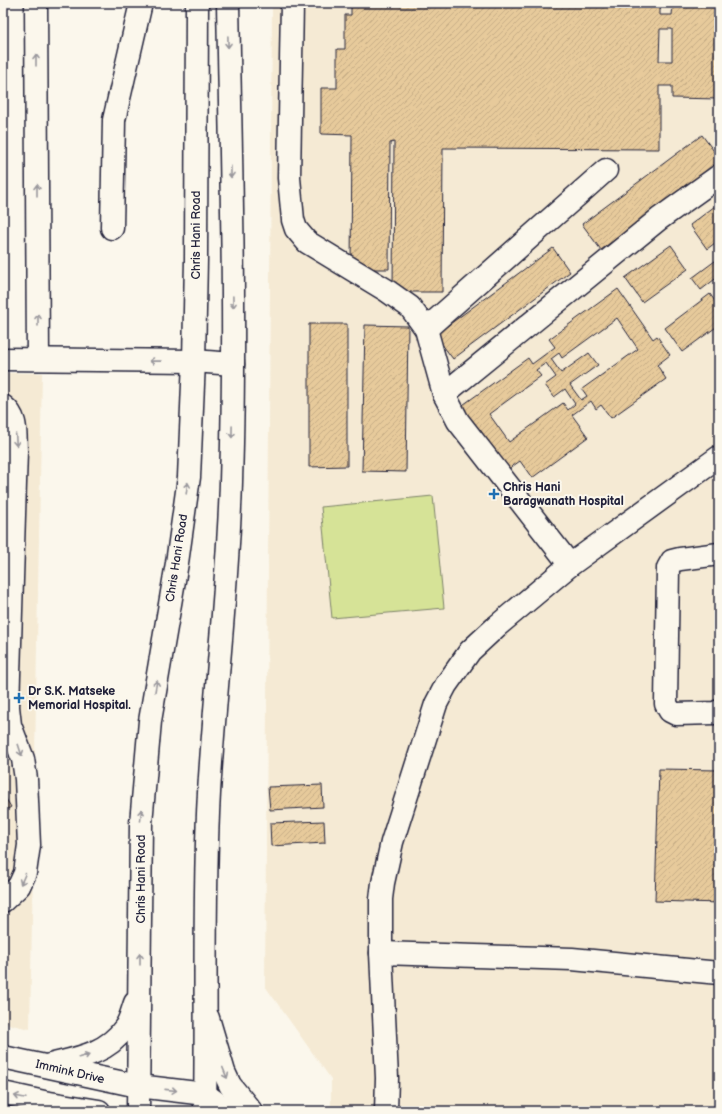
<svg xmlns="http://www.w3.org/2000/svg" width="722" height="1114" font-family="'Balsamiq Sans',sans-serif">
<defs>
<pattern id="building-hatch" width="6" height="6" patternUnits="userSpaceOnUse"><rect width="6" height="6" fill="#e7ca9b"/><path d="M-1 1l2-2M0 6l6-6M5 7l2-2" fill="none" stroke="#c6ad86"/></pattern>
</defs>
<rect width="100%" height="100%" fill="#fbf7ec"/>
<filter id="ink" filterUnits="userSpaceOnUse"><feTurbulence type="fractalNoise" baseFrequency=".025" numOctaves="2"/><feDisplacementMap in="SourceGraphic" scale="8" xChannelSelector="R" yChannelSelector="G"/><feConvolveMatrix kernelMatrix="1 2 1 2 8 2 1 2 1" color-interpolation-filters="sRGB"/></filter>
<g filter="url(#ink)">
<g fill="#f5ead4">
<polygon points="272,3 719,3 719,1111 331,1111 331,1079 265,986"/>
<polygon points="3,373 42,373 30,1029 3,1023"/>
</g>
<polygon fill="#d6e397" stroke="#7c8269" points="433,496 444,608 332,618 321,507"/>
<g fill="url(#building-hatch)" stroke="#22223b" fill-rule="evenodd">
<path d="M351,3h245v3h64v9h12l1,-12h46v96l-47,-1v-12h-13v63l-216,-1 -1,144h-49l1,-150 -4,1 -1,126h-38l1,-134 -31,-1v-46h16v-39h8v-34h6zM660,29h12v32h-13z"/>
<polygon points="702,135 719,158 719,162 601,250 582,224"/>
<polygon points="719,203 719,240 707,249 690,225"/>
<polygon points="671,245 688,269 642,302 625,278"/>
<polygon points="553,248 570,272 453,359 435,335"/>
<polygon points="719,258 719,276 701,290 692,278"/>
<path d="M618,289l35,50 4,-3 13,19 -13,10 9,14 -55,39 -10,-13 -5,4 -5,-8 -19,14 16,22 -56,41 -12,-17 -14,10 -46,-64 68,-49 4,6 23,-17 -6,-8zM617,318l21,31 -56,40 5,7 -6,4 -11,-15 28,-20 -9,-12 -28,20 -10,-14 8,-6 3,5zM546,363l10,14 -11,8 9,12 11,-8 10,15 -7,6 -5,-7 -54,39 -20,-28 52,-38 -5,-6z"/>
<polygon points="710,294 719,307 719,325 682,352 665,328"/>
<polygon points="309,324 347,324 347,466 309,467"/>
<polygon points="365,325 408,326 406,472 362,471"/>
<polygon points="659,769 719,770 719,903 655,901"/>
<polygon points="322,785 323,807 270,810 268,787"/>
<polygon points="3,794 11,807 3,812"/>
<polygon points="324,821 325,843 271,846 270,823"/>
</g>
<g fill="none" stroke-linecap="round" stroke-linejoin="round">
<defs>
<g id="minor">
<polyline points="36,3 38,359"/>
<polyline points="292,3 289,178 293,220 296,229 307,242 386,290 410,307 426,329 444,394 458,421 570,565"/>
<polyline points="112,228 114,120 141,3"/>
<polyline points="426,329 606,170"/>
<polyline points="3,359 194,361 233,364"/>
<polyline points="444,394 659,219 719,176"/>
<path d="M3,406c15,11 12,28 13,45l-8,256 2,18 13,34 3,20 3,66 -4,28 -6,13 -16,15"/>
<polyline points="719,554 680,559 672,561 668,568 666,704 670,711 676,714 715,713 719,711"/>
<polyline points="381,953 572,959 719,973"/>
<polyline points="208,1018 224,1072 230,1085 251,1111"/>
<polyline points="205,1094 228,1111"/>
<polyline points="386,1111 387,1078 381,953 381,899 383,883 392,842 436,704 446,685 470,651 497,626 570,565 719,457"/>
</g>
<g id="major">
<polyline points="3,1057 138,1086 205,1094"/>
<path d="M50,1065c27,-7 56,-11 74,-36 6,-7 8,-18 11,-26"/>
<polyline points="3,1093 44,1102 99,1111"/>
<polyline points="138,1111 141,823 150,721 177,563 189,477 194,361 196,259 197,3"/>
<path d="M205,1111c2,-106 -2,-212 4,-318 6,-103 19,-207 22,-311 5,-159 0,-319 -3,-479"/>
</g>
</defs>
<use href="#minor" stroke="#22223b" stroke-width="25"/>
<use href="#major" stroke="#22223b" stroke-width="25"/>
<use href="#minor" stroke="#fbf7ec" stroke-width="22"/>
<use href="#major" stroke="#fbf7ec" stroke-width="22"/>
</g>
<defs><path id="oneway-shaft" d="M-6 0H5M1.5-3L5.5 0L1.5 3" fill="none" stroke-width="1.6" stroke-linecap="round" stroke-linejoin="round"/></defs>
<g stroke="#99979c">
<use href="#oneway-shaft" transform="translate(228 42) rotate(89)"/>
<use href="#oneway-shaft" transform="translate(36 60) rotate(-90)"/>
<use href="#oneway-shaft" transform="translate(231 172) rotate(89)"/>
<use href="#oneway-shaft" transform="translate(37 190) rotate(-90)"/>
<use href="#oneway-shaft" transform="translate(233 302) rotate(89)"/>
<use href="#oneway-shaft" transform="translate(38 320) rotate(-90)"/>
<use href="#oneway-shaft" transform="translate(155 361) rotate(-179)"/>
<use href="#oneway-shaft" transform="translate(232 432) rotate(91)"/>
<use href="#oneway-shaft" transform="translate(16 440) rotate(87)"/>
<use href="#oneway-shaft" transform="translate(187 488) rotate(-82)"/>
<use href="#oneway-shaft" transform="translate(156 686) rotate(-80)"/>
<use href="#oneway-shaft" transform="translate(20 750) rotate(72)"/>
<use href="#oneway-shaft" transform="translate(141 815) rotate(-85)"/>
<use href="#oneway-shaft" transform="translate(23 879) rotate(114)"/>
<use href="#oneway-shaft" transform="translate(140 959) rotate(-90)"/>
<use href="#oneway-shaft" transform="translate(84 1056) rotate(-16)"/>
<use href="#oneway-shaft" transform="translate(225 1073) rotate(68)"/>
<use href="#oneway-shaft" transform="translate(171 1090) rotate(6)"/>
<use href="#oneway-shaft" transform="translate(20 1097) rotate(-168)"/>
</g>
</g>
<g fill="#1f6fb2" stroke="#fbf7ec" stroke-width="1.5">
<path d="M492 488h4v4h4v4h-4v4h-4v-4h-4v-4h4z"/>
<path d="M17 692h4v4h4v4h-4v4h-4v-4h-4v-4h4z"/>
</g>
<g text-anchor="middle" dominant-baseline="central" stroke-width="4" stroke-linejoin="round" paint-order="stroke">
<g font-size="12" fill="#22223b" stroke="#fbf7ec">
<text transform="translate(196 235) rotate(-90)">Chris Hani Road</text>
<text transform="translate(177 558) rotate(-81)">Chris Hani Road</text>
<text transform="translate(141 879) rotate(-90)">Chris Hani Road</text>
<text transform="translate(70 1072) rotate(13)">Immink Drive</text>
</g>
<g font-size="12" font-weight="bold" fill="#22223b" stroke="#fbf7ec" text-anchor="start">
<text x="503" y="487">Chris Hani<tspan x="503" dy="14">Baragwanath Hospital</tspan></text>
<text x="28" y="691">Dr S.K. Matseke<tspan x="28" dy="14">Memorial Hospital.</tspan></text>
</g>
</g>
<rect width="722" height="1114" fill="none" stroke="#fbf7ec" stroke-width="16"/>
<rect x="8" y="8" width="706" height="1098" fill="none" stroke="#22223b" stroke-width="1.5" filter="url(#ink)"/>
</svg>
